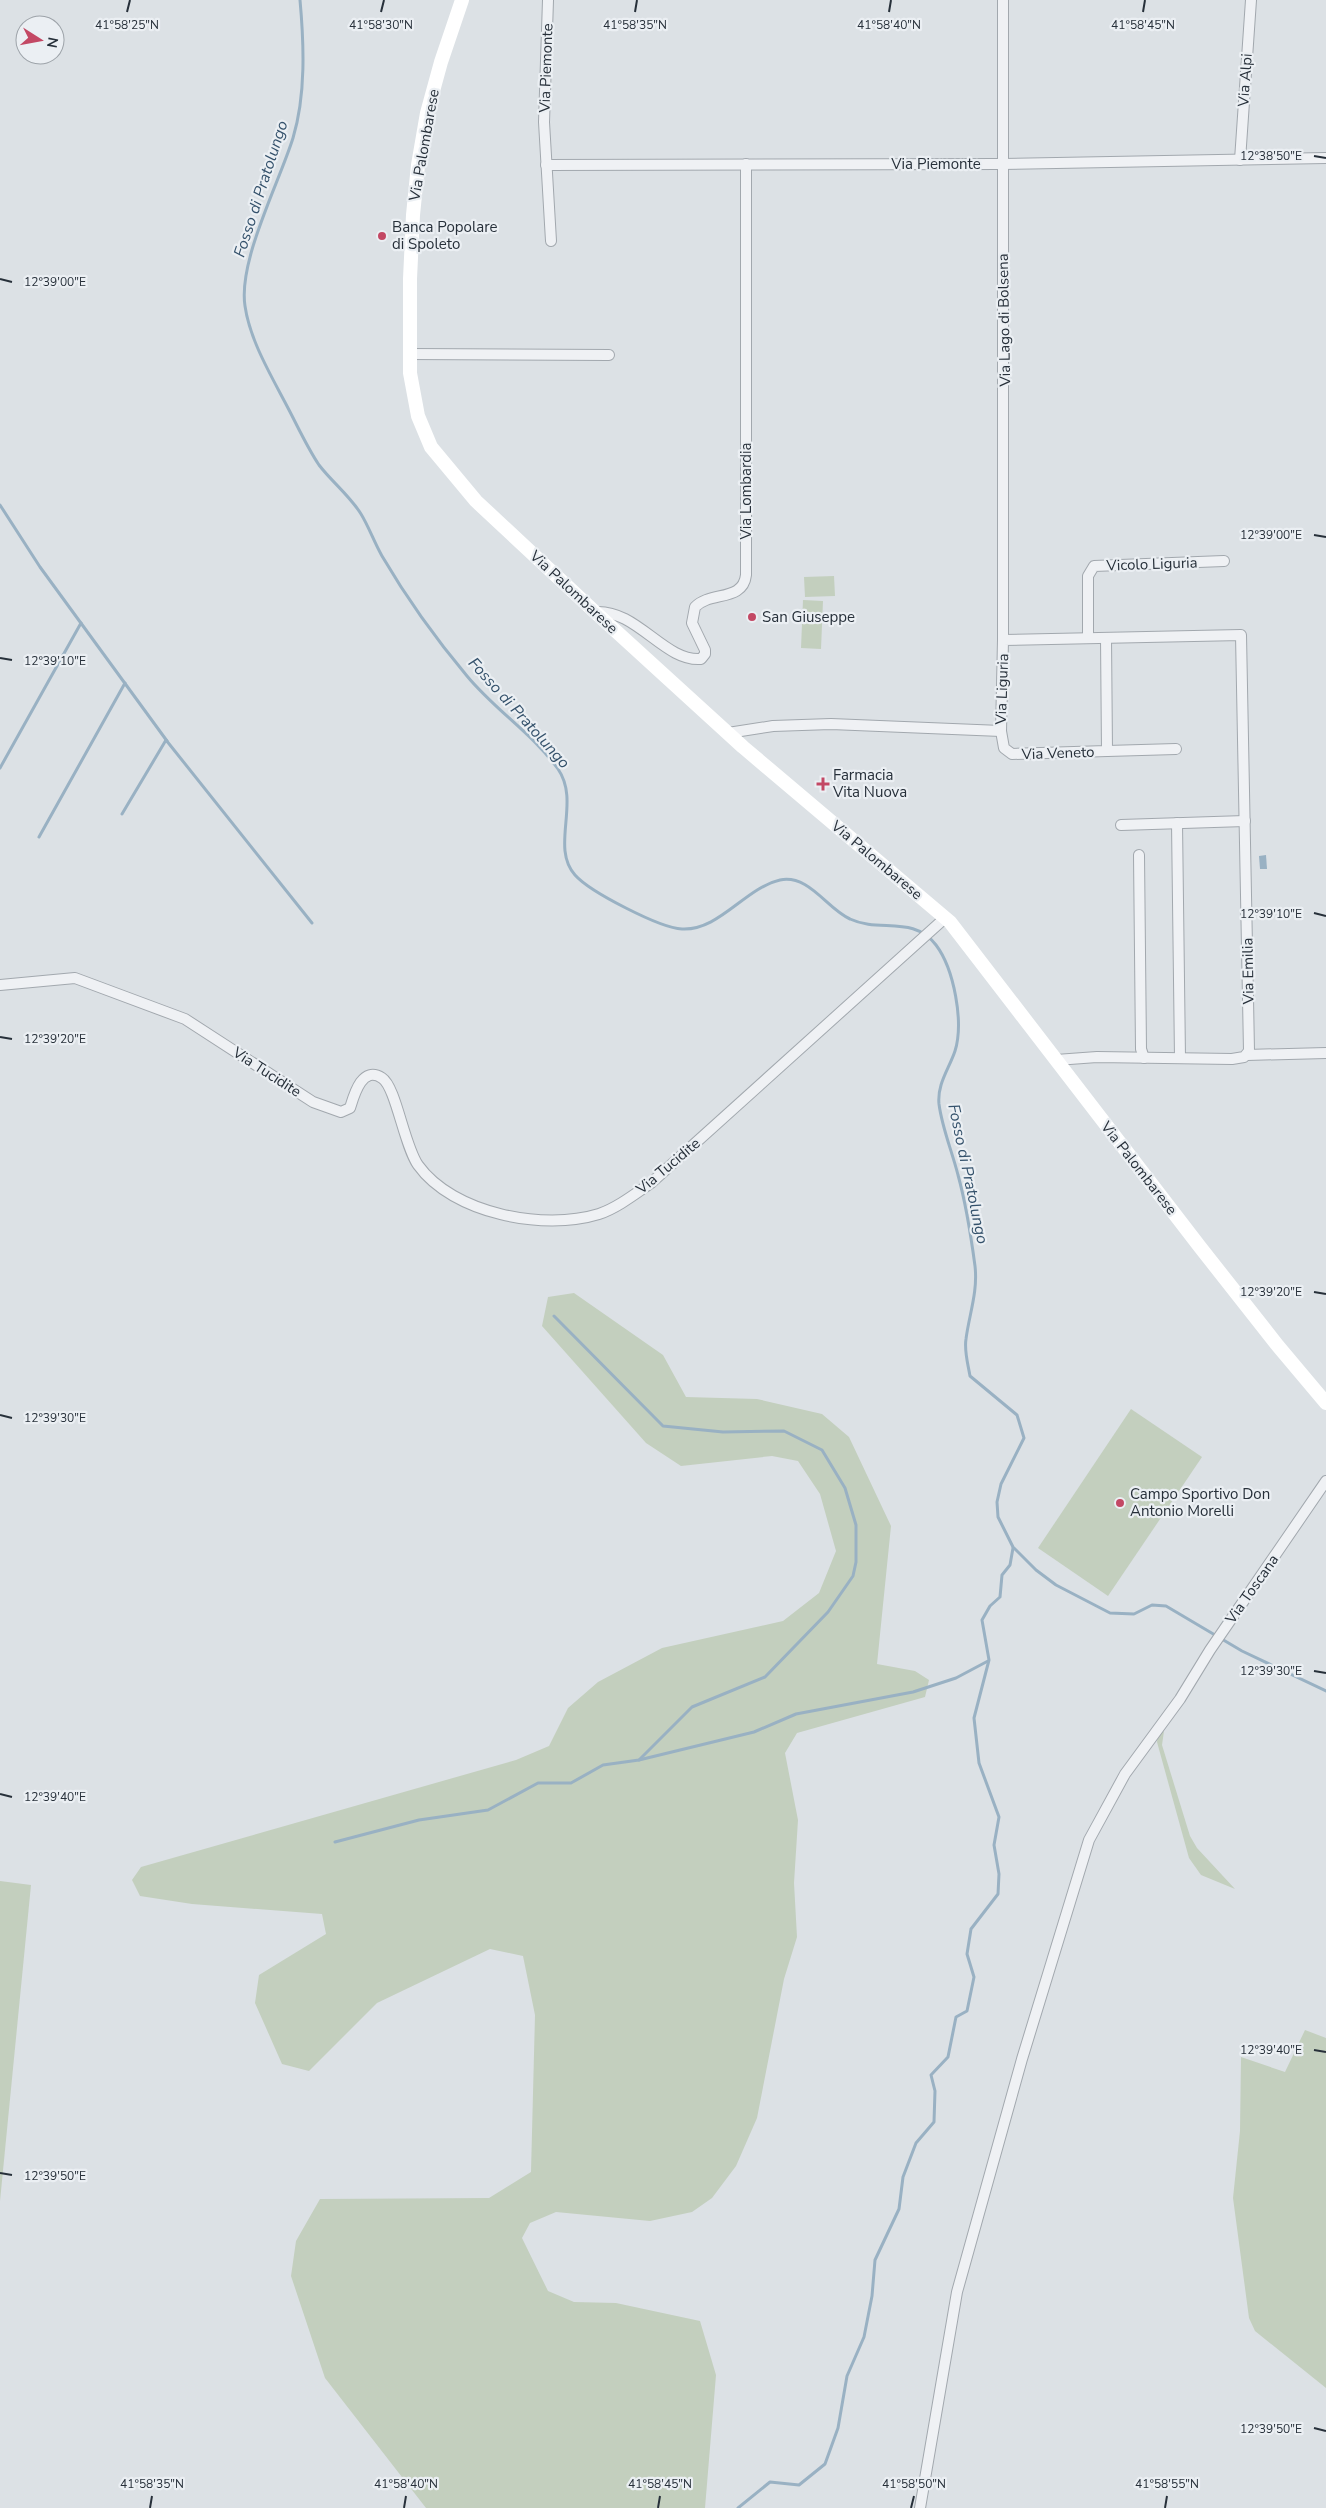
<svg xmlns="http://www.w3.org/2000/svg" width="1326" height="2508" font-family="'Nunito Sans',sans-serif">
<rect width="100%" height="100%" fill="#dce1e5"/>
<g fill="#c3cfbe">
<polygon points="834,576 835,596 805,597 804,577"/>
<polygon points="803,600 823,601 821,649 801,648"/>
<polygon points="574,1293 663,1355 686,1397 757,1399 822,1414 849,1437 891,1526 877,1664 915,1671 929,1680 925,1697 797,1733 785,1753 798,1820 794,1883 797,1937 784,1979 757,2118 736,2166 712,2198 692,2212 650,2221 556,2212 530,2223 522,2238 548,2291 574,2302 616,2303 700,2321 716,2375 705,2508 426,2508 325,2378 291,2276 296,2241 320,2199 489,2198 531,2172 535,2015 523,1956 490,1949 377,2003 309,2071 282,2064 255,2003 259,1975 326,1934 322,1914 192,1904 140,1896 132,1880 141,1867 516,1760 549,1746 568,1708 598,1682 662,1648 783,1621 819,1593 836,1551 820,1494 798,1461 772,1456 681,1466 646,1443 542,1326 548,1297"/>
<polygon points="1131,1409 1202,1457 1108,1596 1038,1548"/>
<polygon points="1164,1731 1162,1745 1190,1836 1197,1848 1235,1889 1201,1875 1189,1858 1157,1742 1158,1735"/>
<polygon points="0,1881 31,1885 0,2201"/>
<polygon points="1305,2030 1326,2038 1326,2388 1255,2331 1249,2318 1233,2198 1240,2131 1241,2057 1285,2072"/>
</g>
<polygon fill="#99b1c3" points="1266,855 1267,869 1260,869 1259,856"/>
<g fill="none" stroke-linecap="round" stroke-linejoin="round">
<g stroke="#99b1c3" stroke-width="3">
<path d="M300,0c4,44 6,95 -7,138 -14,45 -55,123 -48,168 5,35 27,71 43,102 10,19 19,39 31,57 13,17 31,31 42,49 8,13 13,28 21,42 24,41 54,83 85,120 28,34 66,58 91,93 23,33 -8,78 17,106 15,17 85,53 107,54 37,2 63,-41 98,-49 29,-6 47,29 70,39 30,14 63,-4 86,26 18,24 28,77 19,106 -6,18 -18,33 -16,53 3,24 13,47 19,71 8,29 13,61 17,91 3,26 -6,49 -9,73 -2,12 2,25 4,37l47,39 7,23 -23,46 -4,18 1,15 15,30 23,23 20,15 54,28 24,1 18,-9 14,1 76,45 84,40"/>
<polyline points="0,505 40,567 167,741"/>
<polyline points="0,768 81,623"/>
<polyline points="122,814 166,740 312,923"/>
<polyline points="39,837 125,683"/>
<polyline points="554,1316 663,1426 723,1432 784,1431 822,1450 845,1488 856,1525 856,1562 853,1576 828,1612 765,1677 692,1707 639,1760"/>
<polyline points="335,1842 419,1820 488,1810 538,1783 571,1783 603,1765 639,1760 754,1732 796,1714 913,1692 956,1678 988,1661"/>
<polyline points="738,2508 770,2482 799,2485 825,2464 838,2428 847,2376 864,2337 872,2296 875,2260 899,2209 903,2177 916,2143 934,2122 935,2091 931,2075 948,2057 956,2017 967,2011 974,1977 967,1954 971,1929 998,1894 999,1874 994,1845 999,1817 979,1763 974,1718 989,1660 982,1620 990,1606 1000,1597 1002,1575 1010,1565 1013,1548"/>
</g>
<defs>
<g id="minor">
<polyline points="548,0 544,122 551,241"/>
<polyline points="1003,0 1003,640"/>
<polyline points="1240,160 1251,0"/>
<polyline points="546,165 1002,164 1326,158"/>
<polyline points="409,354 609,355"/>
<path d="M595,612c42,-3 69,50 106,47l4,-5v-4l-13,-27 3,-16c15,-16 48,-5 51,-32v-411"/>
<polyline points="1088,638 1088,576 1094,566 1224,561"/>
<polyline points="1001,731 1004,748 1012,754 1107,751 1106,638"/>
<polyline points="728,733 773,726 831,724 1001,731 1003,640 1241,635 1249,1051 1244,1057 1232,1059 1097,1057 1056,1060"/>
<polyline points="1107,751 1176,749"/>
<polyline points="1177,823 1180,1058"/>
<polyline points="1121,825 1245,821"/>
<polyline points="1139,855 1141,1049 1144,1058"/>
<path d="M0,985l75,-7 110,41 128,83 28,10 9,-4c4,-13 12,-43 32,-30 14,9 22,67 36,87 35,49 126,66 181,49 18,-6 36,-20 52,-31l294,-265"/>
<polyline points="1247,1055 1326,1053"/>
<polyline points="920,2508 957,2292 1022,2059 1089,1840 1125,1774 1180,1699 1210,1650 1326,1481"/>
</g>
</defs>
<use href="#minor" stroke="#a2a8ae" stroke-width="12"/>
<use href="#minor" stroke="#eff1f4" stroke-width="10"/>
<polyline stroke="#fff" stroke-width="14" points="462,0 441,62 427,113 418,165 413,215 410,279 410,373 418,416 431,447 476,501 595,612 743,747 950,922 1200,1247 1278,1346 1326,1403"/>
</g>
<path fill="none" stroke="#27303a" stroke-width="2" d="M127,12l3,-12M381,12l3,-12M635,12l2,-12M889,12l2,-12M1143,12l2,-12M1314,156l12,2M0,279l12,3M1314,535l12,2M0,658l12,2M1314,913l12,3M0,1037l12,2M1314,1292l12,2M0,1415l12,3M1314,1671l12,2M0,1794l12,3M1314,2050l12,2M0,2173l12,2M1314,2428l12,3M150,2508l2,-12M404,2508l2,-12M658,2508l2,-12M911,2508l3,-12M1165,2508l2,-12"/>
<g fill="#c34864" stroke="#ebeff3" stroke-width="2">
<circle cx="382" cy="236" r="5"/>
<circle cx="752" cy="617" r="5"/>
<path d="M820.5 776.5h5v5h5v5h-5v5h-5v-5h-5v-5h5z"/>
<circle cx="1120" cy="1503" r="5"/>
</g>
<g text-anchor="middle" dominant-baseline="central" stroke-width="4.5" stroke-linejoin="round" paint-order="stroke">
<g font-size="15" fill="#27303a" stroke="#ebeff3">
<text transform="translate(546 68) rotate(-88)">Via Piemonte</text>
<text transform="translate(1245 80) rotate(-86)">Via Alpi</text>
<text transform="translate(424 145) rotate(-80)">Via Palombarese</text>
<text x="936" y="164">Via Piemonte</text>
<text transform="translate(1004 320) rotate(-91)">Via Lago di Bolsena</text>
<text transform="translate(746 491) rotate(-90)">Via Lombardia</text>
<text transform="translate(1152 564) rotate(-2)">Vicolo Liguria</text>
<text transform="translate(574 592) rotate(43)">Via Palombarese</text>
<text transform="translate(1002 689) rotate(-88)">Via Liguria</text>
<text transform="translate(1058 753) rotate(-2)">Via Veneto</text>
<text transform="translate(877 860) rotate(40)">Via Palombarese</text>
<text transform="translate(1248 971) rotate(-91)">Via Emilia</text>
<text transform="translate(267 1072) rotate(33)">Via Tucidite</text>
<text transform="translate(668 1166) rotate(-40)">Via Tucidite</text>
<text transform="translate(1139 1168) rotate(52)">Via Palombarese</text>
<text transform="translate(1252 1589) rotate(-55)">Via Toscana</text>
</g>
<g font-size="15" fill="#27303a" stroke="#ebeff3" text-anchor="start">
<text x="392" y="227">Banca Popolare<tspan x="392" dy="17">di Spoleto</tspan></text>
<text x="762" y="617">San Giuseppe</text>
<text x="833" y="775">Farmacia<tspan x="833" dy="17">Vita Nuova</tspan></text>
<text x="1130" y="1494">Campo Sportivo Don<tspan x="1130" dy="17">Antonio Morelli</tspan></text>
</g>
<g font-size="16" font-style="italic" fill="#34516b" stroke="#ebeff3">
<text transform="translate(261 189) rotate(-72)">Fosso di Pratolungo</text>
<text transform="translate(519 713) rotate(48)">Fosso di Pratolungo</text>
<text transform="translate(968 1174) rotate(78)">Fosso di Pratolungo</text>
</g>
</g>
<g font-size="12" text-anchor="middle" fill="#27303a" stroke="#ebeff3" stroke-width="4.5" stroke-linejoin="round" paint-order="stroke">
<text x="381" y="29">41°58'30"N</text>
<text x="635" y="29">41°58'35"N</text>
<text x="889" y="29">41°58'40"N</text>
<text x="1143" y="29">41°58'45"N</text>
<text x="127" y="29">41°58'25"N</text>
<text x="1271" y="160">12°38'50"E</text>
<text x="55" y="286">12°39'00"E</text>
<text x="1271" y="539">12°39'00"E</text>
<text x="55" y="665">12°39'10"E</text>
<text x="1271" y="918">12°39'10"E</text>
<text x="55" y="1043">12°39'20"E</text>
<text x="1271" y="1296">12°39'20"E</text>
<text x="55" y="1422">12°39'30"E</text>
<text x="1271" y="1675">12°39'30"E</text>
<text x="55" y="1801">12°39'40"E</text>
<text x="1271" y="2054">12°39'40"E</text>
<text x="55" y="2180">12°39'50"E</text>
<text x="1271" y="2433">12°39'50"E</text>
<text x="152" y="2488">41°58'35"N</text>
<text x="406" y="2488">41°58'40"N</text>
<text x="660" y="2488">41°58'45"N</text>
<text x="914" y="2488">41°58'50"N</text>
<text x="1167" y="2488">41°58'55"N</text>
</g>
<g transform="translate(40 40) rotate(101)"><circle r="24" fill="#ebeff3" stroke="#9da3a9"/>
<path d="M0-4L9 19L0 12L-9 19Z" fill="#c34864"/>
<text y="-8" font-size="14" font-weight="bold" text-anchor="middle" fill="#27303a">N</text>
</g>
</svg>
